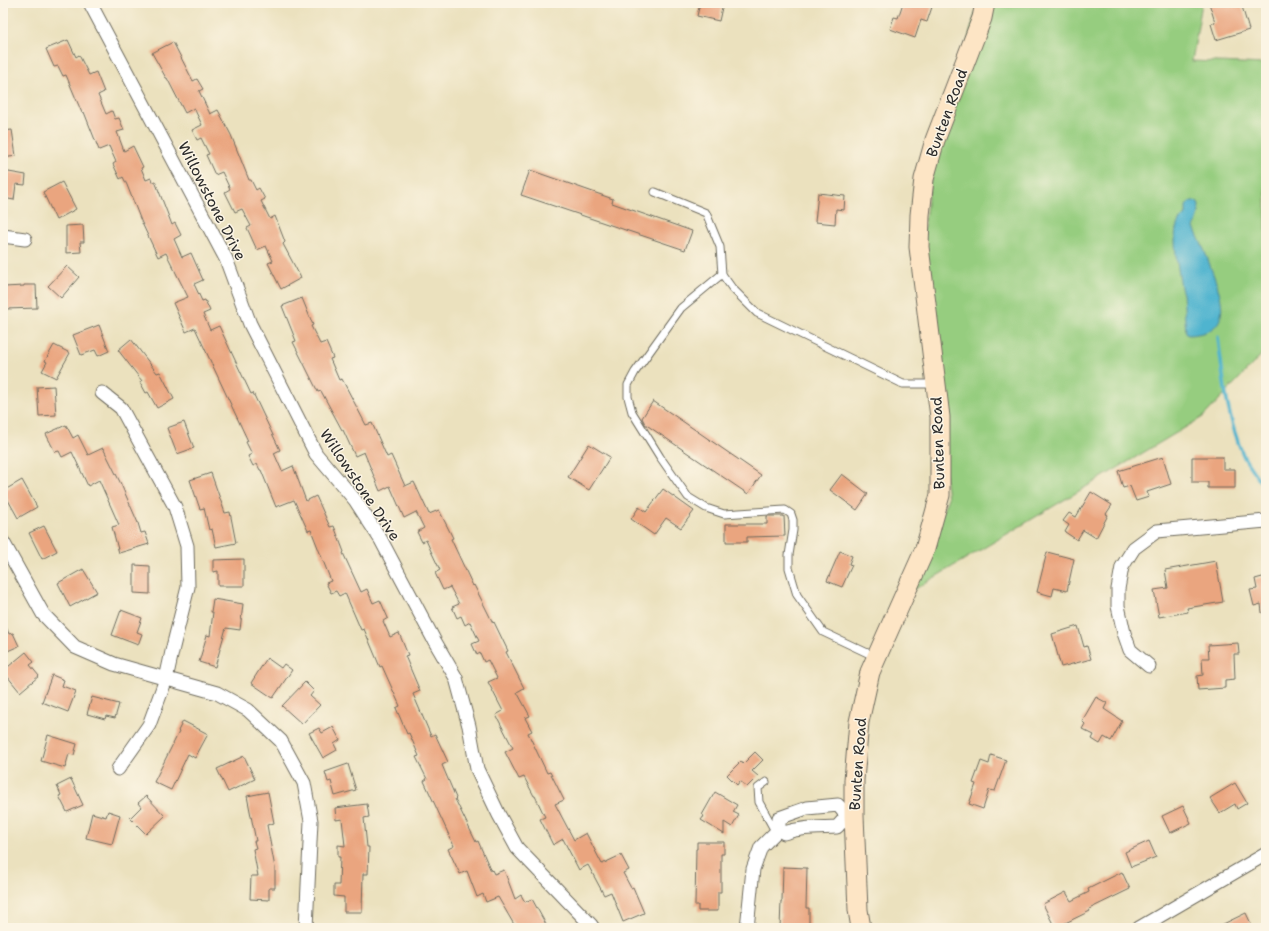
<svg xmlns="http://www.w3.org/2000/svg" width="1269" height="931" font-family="'Shantell Sans',sans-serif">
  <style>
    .green { fill: #96cd7f; stroke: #607c55 }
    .water { fill: #50b4cf; stroke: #3e707d }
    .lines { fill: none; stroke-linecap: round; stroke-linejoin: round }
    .stream { stroke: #50b4cf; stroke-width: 3.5 }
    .building { fill: #eaa57f }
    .lane-casing { stroke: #6e6b5e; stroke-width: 9 }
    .street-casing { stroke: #6e6b5e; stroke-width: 15 }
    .secondary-casing { stroke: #6e6b5e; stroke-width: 21 }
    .lane { stroke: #fff; stroke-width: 7 }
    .street { stroke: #fff; stroke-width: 13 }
    .secondary { stroke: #fde5c5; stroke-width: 19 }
    .labels { text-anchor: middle; stroke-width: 3; stroke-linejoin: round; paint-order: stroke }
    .street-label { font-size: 15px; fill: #2b2b2b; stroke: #fcf5e5 }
  </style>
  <rect width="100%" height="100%" fill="#fcf5e5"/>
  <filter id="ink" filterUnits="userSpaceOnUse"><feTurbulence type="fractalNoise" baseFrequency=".025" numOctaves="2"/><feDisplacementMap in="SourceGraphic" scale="8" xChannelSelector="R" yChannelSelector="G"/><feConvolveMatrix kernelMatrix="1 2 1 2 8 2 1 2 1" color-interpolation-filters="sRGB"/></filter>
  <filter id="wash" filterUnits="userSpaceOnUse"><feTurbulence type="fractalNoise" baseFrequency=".012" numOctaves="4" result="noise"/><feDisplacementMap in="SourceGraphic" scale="16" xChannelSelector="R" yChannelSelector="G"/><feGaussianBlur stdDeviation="0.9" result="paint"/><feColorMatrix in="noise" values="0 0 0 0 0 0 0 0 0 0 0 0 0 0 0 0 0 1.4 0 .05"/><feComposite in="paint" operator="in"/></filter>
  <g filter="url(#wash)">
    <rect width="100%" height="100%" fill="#ebe1be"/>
    <!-- green -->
    <polygon class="green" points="978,3 1202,3 1192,61 1266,64 1266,350 1203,417 910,592 948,498 918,271 932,169"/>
    <!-- water -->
    <path class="water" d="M 1193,201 L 1198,202 C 1201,211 1197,220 1194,228 C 1201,242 1207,256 1212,271 C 1223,300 1234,333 1188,335 L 1186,333 L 1183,294 L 1181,288 C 1179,270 1170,237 1179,221 C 1181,218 1183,217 1186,215 L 1186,206 L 1189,202 Z"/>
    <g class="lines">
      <!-- stream -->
      <path class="stream" d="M 1218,337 C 1223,378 1227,419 1244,457 C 1250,468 1259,479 1266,490"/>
    </g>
    <g id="blocks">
      <!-- building -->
      <g class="building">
        <polygon points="700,3 723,3 719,21 697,16"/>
        <polygon points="903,3 919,3 932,7 927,22 921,20 915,38 890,29 894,17 898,18"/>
        <polygon points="1209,3 1241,3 1249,30 1216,40 1211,24 1215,22"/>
        <polygon points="68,40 76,57 79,55 89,75 96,72 104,92 98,95 106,114 112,111 115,119 119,118 124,130 117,132 124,151 133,146 143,167 141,168 146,180 151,178 152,182 155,181 172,225 175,223 181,235 174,239 182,257 191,253 203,280 194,284 202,301 205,300 210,311 203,314 210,330 219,326 251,394 253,393 280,450 274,453 282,471 293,466 306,501 316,496 330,527 334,526 344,552 343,553 361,592 367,589 373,603 380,600 388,618 383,621 390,637 399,633 408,655 405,656 420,691 413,694 431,736 435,734 448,762 442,765 456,798 455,799 476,842 478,841 491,871 492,870 494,874 504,870 515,899 521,895 525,902 532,899 548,928 516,928 498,897 486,902 483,894 477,897 467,871 460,874 448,849 454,846 424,781 427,779 416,757 419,756 409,733 407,734 396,708 400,706 382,666 380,667 364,629 361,630 345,593 339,596 336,591 331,593 326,583 331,581 311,530 308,531 294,500 276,507 261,470 260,470 257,464 253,466 248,456 252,454 246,442 248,441 195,328 186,332 173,303 188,297 166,253 158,257 141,221 127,185 123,177 120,179 113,164 116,162 109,146 99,150 84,112 82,113 66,75 63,76 58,66 54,67 46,49"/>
        <polygon points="173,42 193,81 197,79 203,89 199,91 210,114 218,110 231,135 249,180 251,180 256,190 259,188 265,199 261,201 270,219 275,216 285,242 283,244 301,278 281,289 268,263 273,261 266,246 257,250 247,228 251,226 242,209 235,212 225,192 230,189 222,172 215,175 206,155 209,154 201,138 197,140 192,130 202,125 194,108 185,113 167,78 166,78 152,53"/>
        <polygon points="12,130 16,156 3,158 3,131"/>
        <polygon points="530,170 613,199 612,203 692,231 685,250 521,195"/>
        <polygon points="3,171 26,175 25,185 16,184 14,200 3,198"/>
        <polygon points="62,182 76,209 56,220 43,192"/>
        <polygon points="818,193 845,196 844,210 836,209 835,224 815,222"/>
        <polygon points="83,225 84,242 80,242 81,252 66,253 66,226"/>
        <polygon points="67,266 79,277 61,298 48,286"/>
        <polygon points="24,285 36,285 37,308 5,309 4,287 24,286"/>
        <polygon points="302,298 313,325 311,326 320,344 326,342 333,358 330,359 339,380 342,379 366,425 372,423 387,457 391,455 405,486 414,482 429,514 439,510 453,538 451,539 473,586 474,585 493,623 494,622 508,651 506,652 524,688 517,692 530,716 525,718 532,731 528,733 547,773 550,772 564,800 555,804 574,840 586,833 602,864 621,855 629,870 623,873 631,888 633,887 644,913 623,922 611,892 604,895 588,865 579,870 563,839 553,845 540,819 545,817 535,796 534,796 524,777 519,779 505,752 513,748 496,715 503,711 488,682 497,678 488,660 484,662 480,653 477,655 472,644 479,641 470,622 465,625 461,616 457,618 452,607 459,604 450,587 443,590 435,573 440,570 430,549 426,540 422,542 417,532 424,528 416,512 404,518 390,486 380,491 364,452 355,456 343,430 342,430 321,391 318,392 293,342 296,341 282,306"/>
        <polygon points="99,325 109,351 98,356 95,350 81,355 73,335"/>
        <polygon points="131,339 157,373 160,372 174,399 157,408 148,392 146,393 140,382 142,381 118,350"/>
        <polygon points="54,345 70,353 56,378 42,371 47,362 45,361"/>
        <polygon points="54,386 56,415 39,416 37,387"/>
        <polygon points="653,401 761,475 748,494 645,424 642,418"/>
        <polygon points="184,422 194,448 177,454 167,428"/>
        <polygon points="66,425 73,438 78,435 88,455 103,448 120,482 138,523 141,533 145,532 149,544 119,553 112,527 119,525 99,480 88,486 72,452 62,457 59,451 55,452 46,434"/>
        <polygon points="589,444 610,457 589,490 568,477"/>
        <polygon points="1163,457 1171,484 1147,492 1149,497 1136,501 1130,486 1123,488 1118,471"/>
        <polygon points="1192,457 1223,457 1223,469 1235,469 1235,488 1208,488 1208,482 1192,482"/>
        <polygon points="211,473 225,513 230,512 236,543 216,547 212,529 209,530 204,508 200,509 190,480"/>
        <polygon points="842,474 868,494 857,510 830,490"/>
        <polygon points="22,480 37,507 18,518 3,491"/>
        <polygon points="663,489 694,511 681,528 666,518 654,535 631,519 639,507 646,512"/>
        <polygon points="1091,492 1112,505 1106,514 1108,515 1096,538 1083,530 1077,540 1065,532 1069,525 1063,521 1069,513 1076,517"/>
        <polygon points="767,516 784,516 785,536 747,537 747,542 726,542 726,524 767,524"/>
        <polygon points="44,526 57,551 42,559 29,533"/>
        <polygon points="840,551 852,556 849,564 852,565 842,587 827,581"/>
        <polygon points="1047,552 1074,559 1067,591 1054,588 1052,596 1037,592"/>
        <polygon points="244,559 244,586 218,586 218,571 213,572 213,560"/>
        <polygon points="1216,561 1223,602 1187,608 1188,612 1159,617 1154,590 1168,588 1165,570"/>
        <polygon points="134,565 150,566 150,594 134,593"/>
        <polygon points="83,569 97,592 70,607 58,583"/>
        <polygon points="1266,576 1266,612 1262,613 1261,604 1254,606 1250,590 1257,589 1255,579"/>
        <polygon points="213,599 243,604 240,630 226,628 215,667 199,662 207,635 210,636 213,612 211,612"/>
        <polygon points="121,610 142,618 137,632 142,634 138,645 112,635"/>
        <polygon points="3,619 9,634 13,633 19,646 3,653"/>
        <polygon points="1078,626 1084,647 1087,646 1091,659 1061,667 1052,634"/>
        <polygon points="1238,643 1239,654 1234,654 1235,679 1225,680 1225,688 1198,690 1197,676 1203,675 1202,658 1209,658 1208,645"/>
        <polygon points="26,652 34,662 30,665 39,676 20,692 3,671"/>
        <polygon points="267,658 281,668 284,664 292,670 273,698 251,683"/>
        <polygon points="52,675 64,680 62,686 76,691 68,712 42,702"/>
        <polygon points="305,682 314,691 310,696 320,705 302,724 282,706"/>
        <polygon points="92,697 119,704 115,718 106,716 105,719 87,714"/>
        <polygon points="1096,697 1107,703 1104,709 1122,721 1111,741 1104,737 1100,744 1092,739 1094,735 1082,729 1085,724 1082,721"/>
        <polygon points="183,721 208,734 195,758 188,754 171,790 154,782 179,732 178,731"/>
        <polygon points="333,727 340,740 334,744 337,750 323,758 309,733 319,728 322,733"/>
        <polygon points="48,735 77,744 74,755 69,754 65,768 41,761"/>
        <polygon points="755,752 763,760 752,771 758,776 747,787 740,781 737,785 727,775 741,761 743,764"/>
        <polygon points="991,755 1006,760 995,791 989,790 983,809 969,804 976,784 973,783 981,761 989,764"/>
        <polygon points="244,756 255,779 228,792 217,769"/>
        <polygon points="348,764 356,790 335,796 331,781 328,782 325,772"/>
        <polygon points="71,779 83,805 67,812 59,796 61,795 57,786"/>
        <polygon points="1235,783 1247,803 1237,809 1235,804 1220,813 1210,798"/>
        <polygon points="268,792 274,823 267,825 275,868 275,888 269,888 269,900 250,899 251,876 258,876 253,849 256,848 254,841 256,841 247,796"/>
        <polygon points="715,792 737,805 733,812 739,815 732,827 724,822 724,834 701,820 704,816 702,815"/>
        <polygon points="146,796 165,816 146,834 130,818 141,807 138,803"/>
        <polygon points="367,804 369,817 364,818 367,847 369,847 368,874 363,874 362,912 344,912 344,897 334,896 334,885 339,885 340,857 338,857 338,845 345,846 342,819 336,820 335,808"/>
        <polygon points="1183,806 1191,823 1170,833 1162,816"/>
        <polygon points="108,811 120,815 112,844 86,838 92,813 106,817"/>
        <polygon points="1149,841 1156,857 1131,867 1125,852"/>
        <polygon points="697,842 724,842 724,854 721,854 721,892 718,892 718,911 698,911 698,905 695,905 696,849 697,849"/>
        <polygon points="783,867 807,868 806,908 809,908 809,928 780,928 781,901 782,901"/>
        <polygon points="1122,872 1130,889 1089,909 1090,911 1055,928 1043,904 1066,892 1071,901 1089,892 1088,889"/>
        <polygon points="1246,913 1253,928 1215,928"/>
      </g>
    </g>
  </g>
  <g filter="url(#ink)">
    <use href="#blocks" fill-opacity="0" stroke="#6e6b5e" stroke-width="1"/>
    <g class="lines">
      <!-- lane casing -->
      <g class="lane-casing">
        <g id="lane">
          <polyline points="655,192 706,213 720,247 722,274 732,288 757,313 903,384 935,384"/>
          <polyline points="722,274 681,308 635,372 628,385 628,397 632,412 660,457 688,497 706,508 724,514 785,510 791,514 793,520 793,530 789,555 789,568 797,595 823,632 876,657"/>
          <polyline points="766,782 758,788 759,802 775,831"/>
        </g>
      </g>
      <!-- street casing -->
      <g class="street-casing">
        <g id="street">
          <polyline points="90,3 226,259 250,324 316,454 355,500 381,540 434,640 456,678 469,726 477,769 499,815 517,848 591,925 593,928"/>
          <polyline points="3,236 25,239"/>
          <polyline points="102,393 121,408 175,507 187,546 188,587 173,647 166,679 149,725 118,769"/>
          <polyline points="3,542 43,614 75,647 114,664 217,693 248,710 281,741 304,783 311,821 306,928"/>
          <polyline points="1149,666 1130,650 1124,633 1118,606 1118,589 1122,567 1134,548 1157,531 1266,521"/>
          <path d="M 779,829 L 784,833 C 802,827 818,828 837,827 L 847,816"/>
          <polyline points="747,928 753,869 761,847 779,829 779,818 807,808 838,805 847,816 854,816"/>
          <polyline points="1139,928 1266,854"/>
        </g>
      </g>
      <!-- secondary casing -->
      <g class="secondary-casing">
        <polyline id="secondary" points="861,928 858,910 854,816 854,780 859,722 870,672 925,549 940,495 940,417 919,247 920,215 924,179 935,140 982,18 985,3"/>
      </g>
      <!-- lane -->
      <use href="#lane" class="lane"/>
      <!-- street -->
      <use href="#street" class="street"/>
      <!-- secondary -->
      <use href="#secondary" class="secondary"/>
    </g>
  </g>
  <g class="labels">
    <!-- street labels -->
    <g class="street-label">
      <text transform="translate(947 113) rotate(-70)" y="5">Bunten Road</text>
      <text transform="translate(212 201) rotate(63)" y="5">Willowstone Drive</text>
      <text transform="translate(938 443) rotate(-92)" y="5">Bunten Road</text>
      <text transform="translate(360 485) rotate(56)" y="5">Willowstone Drive</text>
      <text transform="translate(858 764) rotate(-86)" y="5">Bunten Road</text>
    </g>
  </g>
  <!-- margin -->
  <rect width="1269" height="931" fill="none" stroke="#fcf5e5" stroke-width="16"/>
</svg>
